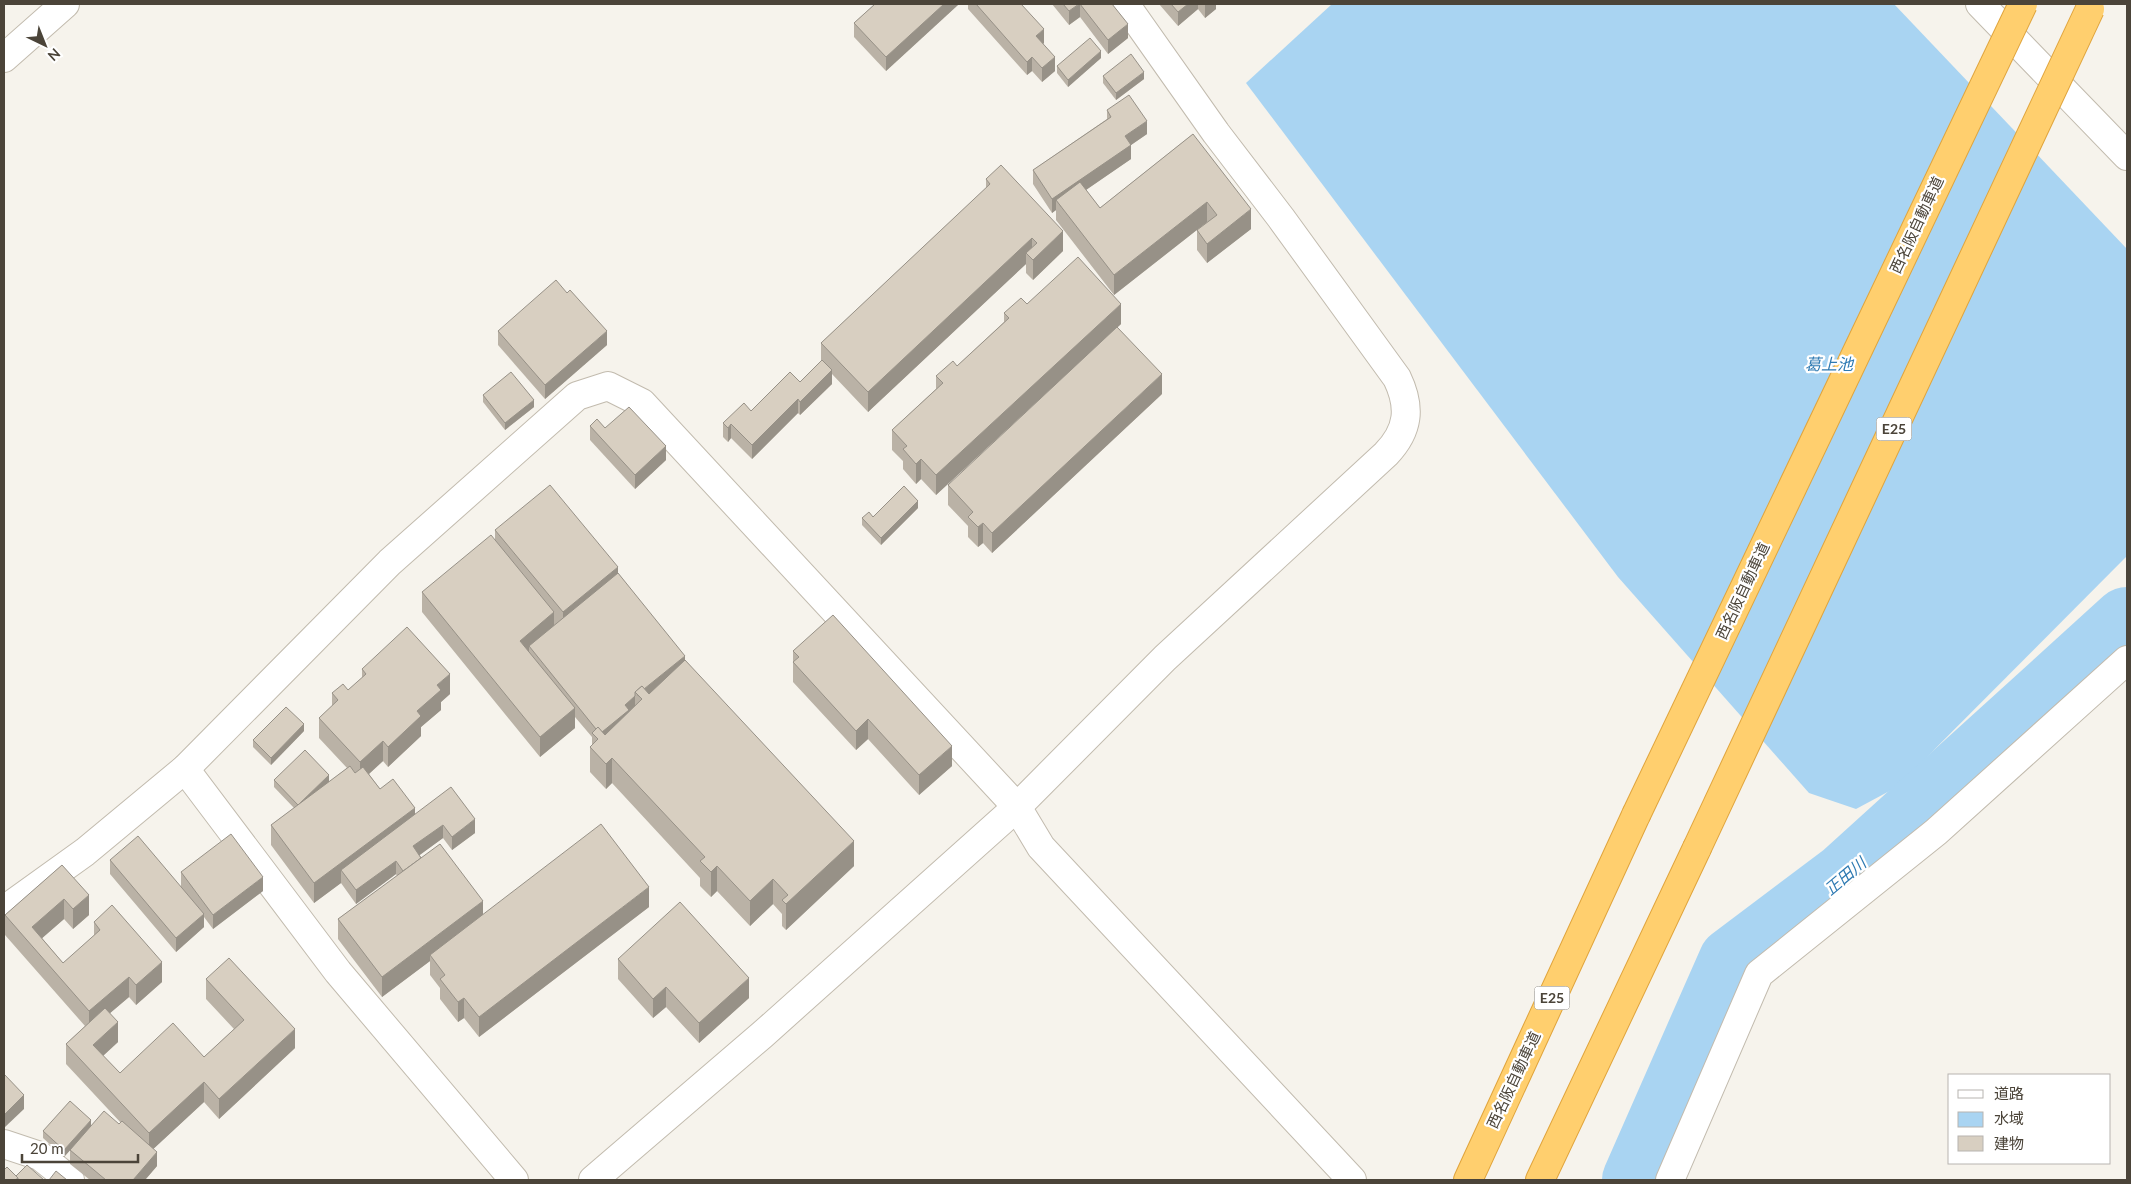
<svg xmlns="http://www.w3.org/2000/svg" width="2131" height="1184" font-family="Lato,'Noto Sans JP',sans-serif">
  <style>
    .water { fill: #a9d4f2 }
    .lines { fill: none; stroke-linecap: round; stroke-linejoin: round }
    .river { stroke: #a9d4f2; stroke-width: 70 }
    .street-casing { stroke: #c2bbae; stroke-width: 30 }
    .highway-casing { stroke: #e0a43c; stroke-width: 30 }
    .street { stroke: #fff; stroke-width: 28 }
    .highway { stroke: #ffcf6e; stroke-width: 28 }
    .highway-bridge-casing { stroke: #e0a43c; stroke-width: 30; stroke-linecap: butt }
    .highway-bridge { stroke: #ffcf6e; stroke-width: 28 }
    .wall { fill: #bab2a6 }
    .shaded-wall { fill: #979187 }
    .building { fill: #d8cfc1; stroke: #979187 }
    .labels { text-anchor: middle; stroke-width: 4.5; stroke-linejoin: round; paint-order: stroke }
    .shield { fill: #fff; stroke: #817c74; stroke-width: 1 }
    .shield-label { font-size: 14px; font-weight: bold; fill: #4b4439 }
    .street-label { font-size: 15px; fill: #4b4439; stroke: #fff }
    .water-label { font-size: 16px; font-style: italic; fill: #2e7ab2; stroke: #fff }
  </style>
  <rect width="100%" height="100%" fill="#f6f3ec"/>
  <!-- water -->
  <polygon class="water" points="1332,4 1894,4 2127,249 2127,556 1897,787 1856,809 1809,793 1618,577 1246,83"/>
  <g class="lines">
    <!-- river -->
    <polyline class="river" points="1637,1180 1733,962 1846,877 2127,622"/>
    <!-- street casing -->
    <g class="street-casing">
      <g id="street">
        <polyline points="1980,4 2127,156"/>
        <polyline points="4,58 65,4"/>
        <polyline points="185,769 338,972 514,1180"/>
        <polyline points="4,910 85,852 185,769 390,562 577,396 608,386 642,403 1017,807 1041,847 1352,1180"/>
        <polyline points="4,1144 40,1156 70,1180"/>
        <path d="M 593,1180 L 762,1035 L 1017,807 L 1165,658 L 1386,454 C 1409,430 1411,407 1397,378 L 1281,218 L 1216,133 L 1125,4"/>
        <polyline points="1670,1180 1759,974 1936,832 2127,660"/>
      </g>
    </g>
    <!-- highway casing -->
    <g class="highway-casing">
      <g id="highway">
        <polyline points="1468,1180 1636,815"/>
        <polyline points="1540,1180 1697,848"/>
      </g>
    </g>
    <!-- street -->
    <use href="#street" class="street"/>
    <!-- highway -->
    <use href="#highway" class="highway"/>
    <!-- highway-bridge casing -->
    <g class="highway-bridge-casing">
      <g id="highway-bridge">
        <polyline points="1636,815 2023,4"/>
        <polyline points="1697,848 2090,9"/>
      </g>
    </g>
    <!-- highway-bridge -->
    <use href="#highway-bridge" class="highway-bridge"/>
  </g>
  <!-- wall -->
  <g class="wall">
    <polygon points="875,4 959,4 886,71 854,37 854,23"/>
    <polygon points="968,4 1021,4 1044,43 1043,44 1055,71 1042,82 1032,71 1027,75 968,9"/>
    <polygon points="1052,4 1112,4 1128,38 1108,54 1080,17 1069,25"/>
    <polygon points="1159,4 1216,4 1216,9 1205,18 1198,9 1178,26"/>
    <polygon points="1101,58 1068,87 1057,73 1057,66"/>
    <polygon points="1103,76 1144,79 1116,100 1103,83"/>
    <polygon points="1107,110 1147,134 1131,145 1131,159 1086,190 1100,208 1193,134 1251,229 1207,263 1197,250 1197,230 1207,222 1114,295 1056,220 1056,210 1052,213 1033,184 1033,170 1107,119"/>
    <polygon points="986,179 1063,251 1033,280 1026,273 1026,264 868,412 832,374 832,384 800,415 798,413 752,459 731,438 728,442 723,437 723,423 751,411 800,382 821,361 821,343 986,188"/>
    <polygon points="1027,304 1121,324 936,495 921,479 916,484 903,469 903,461 892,450 892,430 936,389 936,376 957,366 1004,322 1004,313"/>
    <polygon points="498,331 607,345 545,399 498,345"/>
    <polygon points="1162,394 992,553 983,543 978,547 968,537 968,526 948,505 948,485"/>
    <polygon points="483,395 534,407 505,430 483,402"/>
    <polygon points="590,426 605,428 666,460 635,489 590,440"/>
    <polygon points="918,508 881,545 862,525 862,518"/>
    <polygon points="495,530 618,573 685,660 854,866 786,930 782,926 782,914 773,904 750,926 717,891 711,897 700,886 700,878 612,783 606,789 590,772 590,747 592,745 592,737 575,717 575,728 540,757 422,612 422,592 495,541"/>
    <polygon points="793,651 952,766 919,795 868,739 856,750 793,682"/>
    <polygon points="362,669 450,694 441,702 441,710 421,727 421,736 388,767 383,761 369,774 380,789 415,814 475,833 452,850 443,838 419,855 483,914 649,907 479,1037 464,1018 458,1022 440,999 440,988 430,975 430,961 382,997 338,939 338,919 397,876 396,874 356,904 341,883 314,903 271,845 271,825 294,808 274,787 274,780 329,782 347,768 319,738 319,718 332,706 332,693 348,690 362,678"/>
    <polygon points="304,731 271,765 253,747 253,740"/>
    <polygon points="110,860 181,886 181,872 263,891 213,929 204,917 204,927 176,952 110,874"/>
    <polygon points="62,865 89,915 73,929 64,919 42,938 63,963 94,936 94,922 162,982 136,1005 129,997 110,1013 118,1042 103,1056 120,1073 204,1057 234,1029 206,999 206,979 295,1048 219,1119 204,1102 153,1149 157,1166 145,1180 90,1180 70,1164 70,1150 64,1157 43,1138 43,1131 119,1124 121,1123 66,1064 66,1044 85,1026 5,935 5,915"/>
    <polygon points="618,959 749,998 699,1043 666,1007 653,1018 618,979"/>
  </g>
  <!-- shaded-wall -->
  <g class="shaded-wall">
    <polygon points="944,4 959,4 886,71 886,57"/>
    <polygon points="1080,4 1080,17 1069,25 1069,11"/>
    <polygon points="1188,4 1198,4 1198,9 1178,26 1178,12"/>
    <polygon points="1206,4 1216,4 1216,9 1205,18 1205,5"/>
    <polygon points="1128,24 1128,38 1108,54 1108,40"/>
    <polygon points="1044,29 1044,43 1036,50 1036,36"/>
    <polygon points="1101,51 1101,58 1068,87 1068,80"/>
    <polygon points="1032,57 1032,71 1027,75 1027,62"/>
    <polygon points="1055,57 1055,71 1042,82 1042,68"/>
    <polygon points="1144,72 1144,79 1116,100 1116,93"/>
    <polygon points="1147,121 1147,134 1131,145 1131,159 1061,207 1056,200 1056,210 1052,213 1052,199 1125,136"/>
    <polygon points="1207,202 1207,222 1114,295 1114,275"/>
    <polygon points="1251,209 1251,229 1207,263 1207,244"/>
    <polygon points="1063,231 1063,251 1033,280 1033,260"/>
    <polygon points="1032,238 1032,258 1026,253 1026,264 868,412 868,392"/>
    <polygon points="1121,304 1121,324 936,495 936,475"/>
    <polygon points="607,331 607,345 545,399 545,385"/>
    <polygon points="832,370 832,384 800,415 800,402"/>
    <polygon points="1162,374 1162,394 992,553 992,533"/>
    <polygon points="798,399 798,413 752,459 752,445"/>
    <polygon points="534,400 534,407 505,430 505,423"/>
    <polygon points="731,424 731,438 728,442 728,428"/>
    <polygon points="666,446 666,460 635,489 635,475"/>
    <polygon points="921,459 921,479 916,484 916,464"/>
    <polygon points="918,501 918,508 881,545 881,538"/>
    <polygon points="983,523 983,543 978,547 978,527"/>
    <polygon points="618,567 618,587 563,632 563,612"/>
    <polygon points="554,612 554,632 529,646 529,653 520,641"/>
    <polygon points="685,656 685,670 642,699 637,695"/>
    <polygon points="450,674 450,694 441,702 441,710 421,727 421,736 388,767 388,747 437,685"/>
    <polygon points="635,696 635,710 600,748 600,734 625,705"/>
    <polygon points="575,708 575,728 540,757 540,737"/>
    <polygon points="868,719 868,739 856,750 856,731"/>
    <polygon points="304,724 304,731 271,765 271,758"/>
    <polygon points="383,741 383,761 360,782 360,762"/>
    <polygon points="952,746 952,766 919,795 919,775"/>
    <polygon points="612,758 612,783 606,789 606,764"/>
    <polygon points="329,775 329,782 298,805"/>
    <polygon points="415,808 415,827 341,870 341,883 314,903 314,883"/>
    <polygon points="475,819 475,833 452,850 452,837"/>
    <polygon points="443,825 443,838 413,860 413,846"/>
    <polygon points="854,841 854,866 786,930 786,904"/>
    <polygon points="396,861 396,874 356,904 356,890"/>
    <polygon points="717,866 717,891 711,897 711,872"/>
    <polygon points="263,877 263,891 213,929 213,915"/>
    <polygon points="773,879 773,904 750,926 750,901"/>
    <polygon points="649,887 649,907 479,1037 479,1017"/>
    <polygon points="89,895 89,915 73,929 73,909"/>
    <polygon points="64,899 64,919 32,947 32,927"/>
    <polygon points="483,901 483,921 430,955 430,961 382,997 382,977"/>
    <polygon points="204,914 204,927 176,952 176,938"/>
    <polygon points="162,962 162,982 136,1005 136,985"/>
    <polygon points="129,977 129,997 89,1031 89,1011"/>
    <polygon points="749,978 749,998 699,1043 699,1023"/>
    <polygon points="666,987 666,1007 653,1018 653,999"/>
    <polygon points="464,998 464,1018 458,1022 458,1002"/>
    <polygon points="118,1022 118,1042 93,1065 93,1045"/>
    <polygon points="295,1029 295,1048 219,1119 219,1099"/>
    <polygon points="204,1082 204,1102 149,1153 149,1133"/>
    <polygon points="24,1095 24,1109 4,1128 4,1115"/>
    <polygon points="91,1120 91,1127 64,1157 64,1150"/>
    <polygon points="157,1152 157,1166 145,1180 133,1180"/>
  </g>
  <!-- building -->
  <g class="building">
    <polygon points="875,4 944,4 886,57 854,23"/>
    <polygon points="976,4 1021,4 1044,29 1036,36 1055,57 1042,68 1032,57 1027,62"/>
    <polygon points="1063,4 1079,4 1069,11"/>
    <polygon points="1080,4 1112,4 1128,24 1108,40"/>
    <polygon points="1171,4 1188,4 1178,12"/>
    <polygon points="1090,38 1101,51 1068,80 1057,66"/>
    <polygon points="1131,54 1144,72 1116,93 1103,76"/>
    <polygon points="1129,95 1147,121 1125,136 1131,145 1052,199 1033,170 1111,117 1107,110"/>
    <polygon points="1193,134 1251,209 1207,244 1197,230 1217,215 1207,202 1114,275 1056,200 1080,182 1100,208"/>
    <polygon points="1001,165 1063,231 1033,260 1026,253 1037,243 1032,238 868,392 821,343 990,184 986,179"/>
    <polygon points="1078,257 1121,304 936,475 921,459 916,464 903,449 907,446 892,430 943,383 936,376 953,361 957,366 1009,318 1004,313 1021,298 1027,304"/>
    <polygon points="556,280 567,293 570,290 607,331 545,385 498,331"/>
    <polygon points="1117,327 1162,374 992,533 983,523 978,527 968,517 973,512 948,485"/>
    <polygon points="822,360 832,370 800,402 798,399 752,445 731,424 728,428 723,423 744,403 751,411 790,372 800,382"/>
    <polygon points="511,372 534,400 505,423 483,395"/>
    <polygon points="629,407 666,446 635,475 590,426 597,419 605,428"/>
    <polygon points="550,485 618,567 563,612 495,530"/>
    <polygon points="904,486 918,501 881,538 862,518 869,512 873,517"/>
    <polygon points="491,535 554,612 520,641 575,708 540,737 422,592"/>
    <polygon points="618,573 685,656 644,689 642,686 635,692 635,696 625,705 629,710 602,732 598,727 596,729 529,646"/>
    <polygon points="833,615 952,746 919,775 868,719 856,731 793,662 799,657 793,651"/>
    <polygon points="407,627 450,674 437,685 441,690 417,711 421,716 388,747 383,741 360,762 319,718 338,700 332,693 343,684 348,690 366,674 362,669"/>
    <polygon points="685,660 854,841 786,904 782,900 788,895 773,879 750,901 717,866 711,872 700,861 705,857 612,758 606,764 590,747 598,739 592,733 598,727 605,735 642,699 635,692 642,686 649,694"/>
    <polygon points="286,707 304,724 271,758 253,740"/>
    <polygon points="305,750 329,775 298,805 274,780"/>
    <polygon points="350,766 355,773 363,767 380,789 393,779 415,808 314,883 271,825"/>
    <polygon points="451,787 475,819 452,837 443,825 413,846 421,858 403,871 396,861 356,890 341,870"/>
    <polygon points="601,824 649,887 479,1017 464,998 458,1002 440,979 445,975 430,955"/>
    <polygon points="231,834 263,877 213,915 181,872"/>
    <polygon points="138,836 204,914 176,938 110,860"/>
    <polygon points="440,844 483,901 382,977 338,919"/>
    <polygon points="62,865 89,895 73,909 64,899 32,927 63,963 100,930 94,922 112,905 162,962 136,985 129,977 89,1011 5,915"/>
    <polygon points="680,902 749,978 699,1023 666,987 653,999 618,959"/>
    <polygon points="229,958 295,1029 219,1099 204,1082 149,1133 66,1044 105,1008 118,1022 93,1045 120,1073 173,1023 204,1057 244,1020 206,979"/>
    <polygon points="4,1074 24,1095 4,1115"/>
    <polygon points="70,1101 91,1120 64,1150 43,1131"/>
    <polygon points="104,1111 119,1124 122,1121 157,1152 133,1180 106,1180 70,1150"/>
    <polygon points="27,1165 44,1180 18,1180 18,1178 16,1176"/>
    <polygon points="7,1167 18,1178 15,1180 4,1180 4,1170"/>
    <polygon points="56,1171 67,1180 49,1180"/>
  </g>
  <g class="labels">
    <!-- shield labels -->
    <g class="shield">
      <rect x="1876.5" y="417.5" width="35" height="23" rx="4"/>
      <rect x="1534.5" y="986.5" width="35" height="23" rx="4"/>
    </g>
    <g class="shield-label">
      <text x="1894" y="434">E25</text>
      <text x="1552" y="1003">E25</text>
    </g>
    <!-- street labels -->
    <g class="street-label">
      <text transform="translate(1917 225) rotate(-65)" y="5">西名阪自動車道</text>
      <text transform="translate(1743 591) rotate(-65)" y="5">西名阪自動車道</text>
      <text transform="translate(1514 1080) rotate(-65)" y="5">西名阪自動車道</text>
    </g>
    <!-- water labels -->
    <g class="water-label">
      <text x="1829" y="370">葛上池</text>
      <text transform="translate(1845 876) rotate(-40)" y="6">正田川</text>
    </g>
  </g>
  <!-- border -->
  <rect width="2131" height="1184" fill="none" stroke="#4b4439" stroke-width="10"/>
  <!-- legend -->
  <rect x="1948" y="1074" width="162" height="90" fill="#ffffff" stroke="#b7b4b0"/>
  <rect x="1958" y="1090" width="25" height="8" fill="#ffffff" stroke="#b7b4b0"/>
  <text x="1994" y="1099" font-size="15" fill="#4b4439">道路</text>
  <rect x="1958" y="1112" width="25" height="15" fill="#a9d4f2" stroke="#b7b4b0"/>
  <text x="1994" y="1124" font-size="15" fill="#4b4439">水域</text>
  <rect x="1958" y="1136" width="25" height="15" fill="#d8cfc1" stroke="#b7b4b0"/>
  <text x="1994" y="1149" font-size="15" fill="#4b4439">建物</text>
  <!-- north arrow -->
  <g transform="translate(45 45) rotate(137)" stroke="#ffffff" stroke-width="4" paint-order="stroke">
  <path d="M0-4L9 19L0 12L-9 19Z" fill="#4b4439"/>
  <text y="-8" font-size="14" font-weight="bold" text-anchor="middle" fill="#4b4439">N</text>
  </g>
  <!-- scale -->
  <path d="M22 1154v8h116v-8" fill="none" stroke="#4b4439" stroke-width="2.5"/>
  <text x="30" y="1154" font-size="15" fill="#4b4439" stroke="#ffffff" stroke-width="4" paint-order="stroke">20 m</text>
</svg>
